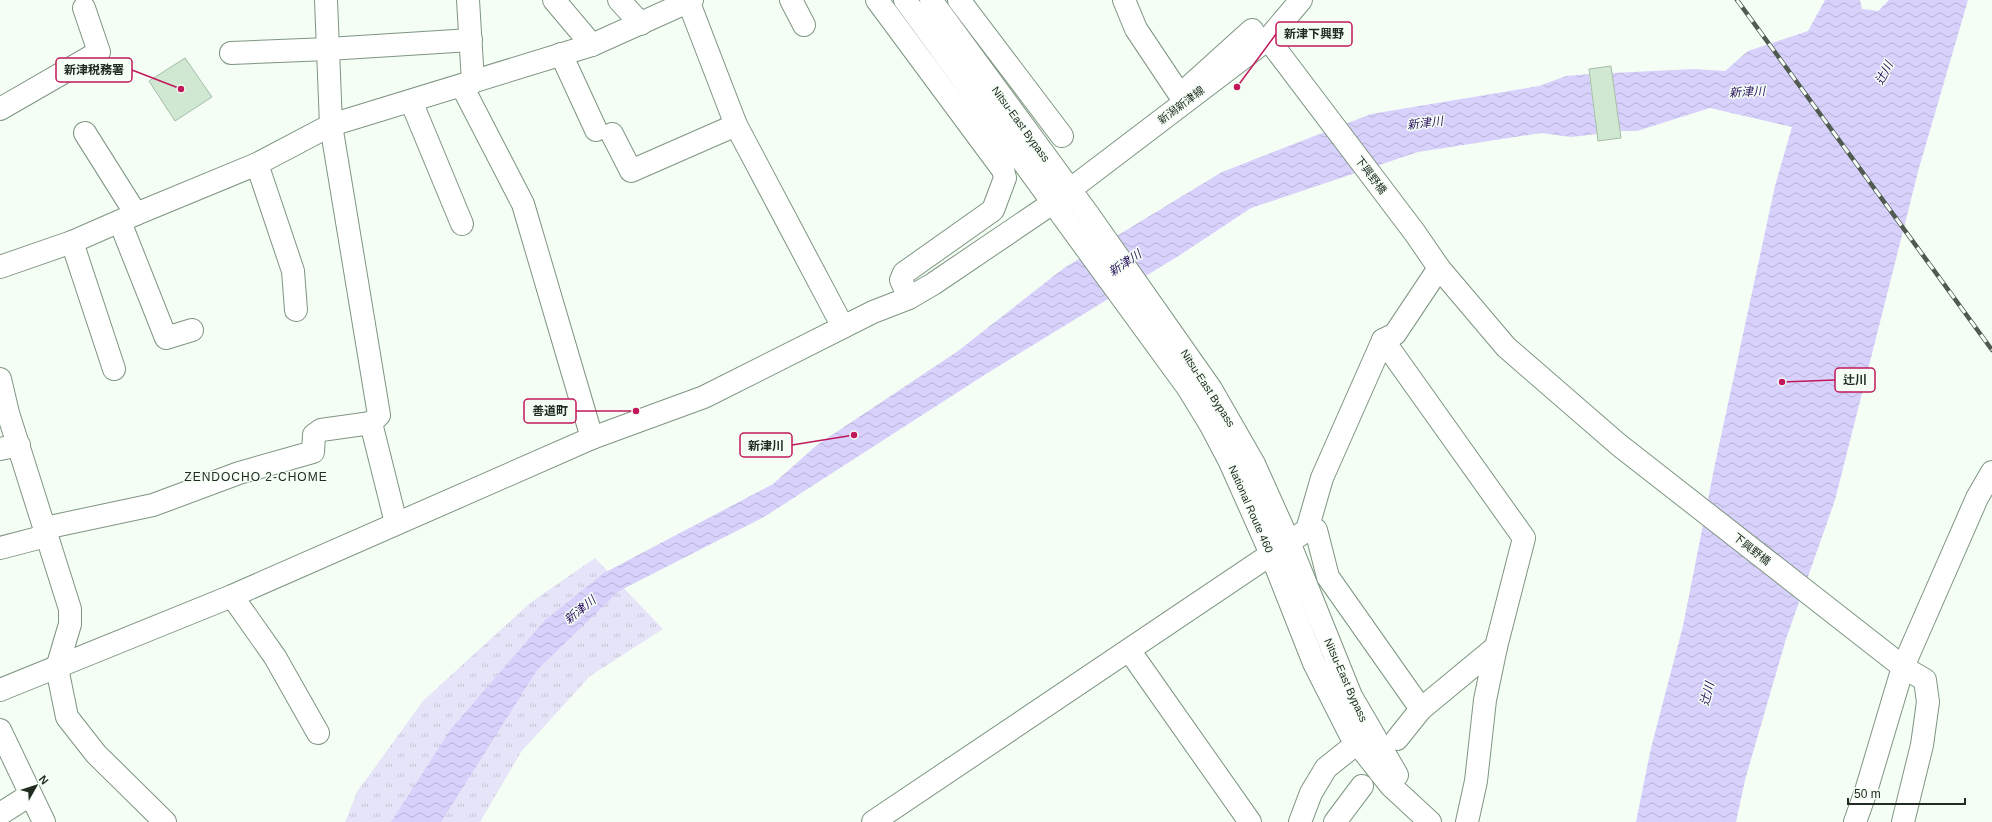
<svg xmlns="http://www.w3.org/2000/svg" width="1992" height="822" font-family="Arial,'Noto Sans JP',sans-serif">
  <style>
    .grass { fill: url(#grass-tufts) }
    .water { fill: url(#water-waves) }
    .building { fill: #d0e8d2; stroke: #a6bda8 }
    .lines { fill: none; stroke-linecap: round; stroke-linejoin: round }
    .minor-casing { stroke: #7e9581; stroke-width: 24 }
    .major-casing { stroke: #7e9581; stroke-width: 24 }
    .highway-casing { stroke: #7e9581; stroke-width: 24 }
    .minor { stroke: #fff; stroke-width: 22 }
    .major { stroke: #fff; stroke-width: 22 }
    .highway { stroke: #fff; stroke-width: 22 }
    .rail-casing { stroke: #505a51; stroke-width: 4.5 }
    .rail { stroke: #f4fef5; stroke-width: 3; stroke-dasharray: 9; stroke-linecap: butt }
    .labels { text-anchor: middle; stroke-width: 3; stroke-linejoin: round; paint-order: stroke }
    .street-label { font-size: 11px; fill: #212b22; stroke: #f4fef5 }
    .water-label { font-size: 12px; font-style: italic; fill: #2e1361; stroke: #f4fef5 }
    .neighbourhood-label { font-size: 12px; letter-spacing: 1px; fill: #212b22; stroke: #f4fef5 }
    .leader { fill: none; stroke: #c2185b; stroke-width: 1.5 }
    .callout-dot { fill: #c2185b; stroke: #f4fef5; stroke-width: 1.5 }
    .callout { fill: #f4fef5; stroke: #c2185b; stroke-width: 1.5 }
    .callout-label { font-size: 12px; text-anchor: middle; font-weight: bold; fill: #212b22 }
  </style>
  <defs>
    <pattern id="grass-tufts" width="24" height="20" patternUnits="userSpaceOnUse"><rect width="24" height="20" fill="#e6e4f8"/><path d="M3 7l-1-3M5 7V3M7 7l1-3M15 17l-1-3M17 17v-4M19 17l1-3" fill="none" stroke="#c5c4d4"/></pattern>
    <pattern id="water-waves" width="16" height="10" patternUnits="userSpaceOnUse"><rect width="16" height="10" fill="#d7d1fb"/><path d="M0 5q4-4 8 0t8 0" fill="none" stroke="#b8b4d7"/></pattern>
  </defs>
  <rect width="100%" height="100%" fill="#f4fef5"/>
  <!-- grass -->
  <polygon class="grass" points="595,558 663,629 590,676 521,752 480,822 345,822 357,792 423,701 530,603"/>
  <!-- water -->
  <g class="water">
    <polygon points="1825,0 1860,0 1862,9 1878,11 1889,0 1968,0 1919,168 1835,500 1786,639 1745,780 1736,822 1636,822 1651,748 1683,626 1715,464 1775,186 1792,127 1710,108 1637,131 1620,131 1612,73 1694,69 1725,71 1748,51 1808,31"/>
    <polygon points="1589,74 1597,134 1571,137 1541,133 1418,152 1251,208 1180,255 986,374 764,517 619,591 537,670 441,822 391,822 451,729 545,620 604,573 773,484 817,445 958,351 1064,268 1222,172 1371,114 1539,86 1566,76"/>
  </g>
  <!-- building -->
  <g class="building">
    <polygon points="185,58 212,97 175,121 149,81"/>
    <polygon points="1611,66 1621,138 1598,141 1589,69"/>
  </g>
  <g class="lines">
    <!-- minor casing -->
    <g class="minor-casing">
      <g id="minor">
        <polyline points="326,0 331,125 379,415 371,423 396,523"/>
        <polyline points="468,0 473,82"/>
        <polyline points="554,0 592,45"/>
        <polyline points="619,0 641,24"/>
        <polyline points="791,0 804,25"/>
        <polyline points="877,0 1003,170 1005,178 993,210 904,273 901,280 909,298"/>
        <polyline points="959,0 1062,136"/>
        <polyline points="1124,0 1136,29 1180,95 1252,30 1261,44"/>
        <polyline points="689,3 736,125 843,327"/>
        <polyline points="1268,39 1415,233 1439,268 1506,347 1619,445 1903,667 1925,680 1928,702 1922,745 1903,822"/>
        <polyline points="231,53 328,49 471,40"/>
        <polyline points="561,54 596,130"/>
        <polyline points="462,86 523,204 592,438"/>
        <polyline points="411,101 462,224"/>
        <polyline points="0,109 99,52 84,8"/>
        <polyline points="85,133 136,214"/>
        <polyline points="612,134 631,171 736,125"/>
        <polyline points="257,164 293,271 296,310"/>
        <polyline points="120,222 166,338 192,330"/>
        <polyline points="72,242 114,369"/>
        <polyline points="0,267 72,242 136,214 257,164 331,125 592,45 692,0"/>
        <polyline points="1383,340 1524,538 1496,647 1485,700 1476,781 1467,822"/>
        <polyline points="0,379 8,413 70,609 70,624 57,668 67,717 96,754 165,822"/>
        <polyline points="0,449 19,445"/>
        <polyline points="45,528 153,505 239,473 313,452 314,435 321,430 371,423"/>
        <polyline points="1307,530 1322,478 1383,340 1395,334 1439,268"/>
        <polyline points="0,548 46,536"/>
        <polyline points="232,596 275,657 318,733"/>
        <polyline points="1129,650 1250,822"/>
        <polyline points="0,690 232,596 592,438 704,397 873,312 909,298 933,284 1054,202"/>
        <polyline points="0,730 44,822"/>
        <polyline points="1397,739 1421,709 1496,647"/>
        <polyline points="0,814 30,795"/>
        <polyline points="873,822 1307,530 1316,530 1328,577 1421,709"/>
        <polyline points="1300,822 1311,793 1326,768 1356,744"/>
        <polyline points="1335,822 1362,786"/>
        <polyline points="1855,822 1866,791 1903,667 1977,498 1992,472"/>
      </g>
    </g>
    <!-- major casing -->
    <g class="major-casing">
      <polyline id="major" points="1055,201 1268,39 1301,0"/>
    </g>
    <!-- highway casing -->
    <g class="highway-casing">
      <g id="highway">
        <polyline points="905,0 1188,388 1210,424 1230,462 1271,554 1314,663 1350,734 1391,786 1430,822"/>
        <polyline points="931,0 1088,214 1211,389 1254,464 1289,542 1351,696 1397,775"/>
      </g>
    </g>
    <!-- minor -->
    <use href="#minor" class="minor"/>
    <!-- major -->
    <use href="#major" class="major"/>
    <!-- highway -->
    <use href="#highway" class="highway"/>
    <!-- rail casing -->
    <g class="rail-casing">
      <polyline id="rail" points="1737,0 1992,350"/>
    </g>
    <!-- rail -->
    <use href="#rail" class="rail"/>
  </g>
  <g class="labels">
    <!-- street labels -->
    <g class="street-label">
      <text transform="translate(1181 105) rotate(-37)" y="4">新潟新津線</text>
      <text transform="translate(1021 124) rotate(54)" y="4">Nitsu-East Bypass</text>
      <text transform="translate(1371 175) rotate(53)" y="4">下興野橋</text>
      <text transform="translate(1208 388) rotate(57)" y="4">Nitsu-East Bypass</text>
      <text transform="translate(1251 509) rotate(66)" y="4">National Route 460</text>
      <text transform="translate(1752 549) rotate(38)" y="4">下興野橋</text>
      <text transform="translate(1346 680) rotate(66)" y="4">Nitsu-East Bypass</text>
    </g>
    <!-- water labels -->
    <g class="water-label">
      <text transform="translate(1884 73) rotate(-62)" y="4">辻川</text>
      <text transform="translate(1747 92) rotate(-3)" y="4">新津川</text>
      <text transform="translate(1425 123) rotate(-7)" y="4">新津川</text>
      <text transform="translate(1125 263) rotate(-34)" y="4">新津川</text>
      <text transform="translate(580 610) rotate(-39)" y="4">新津川</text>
      <text transform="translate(1707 694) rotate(-76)" y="4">辻川</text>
    </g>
    <!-- neighbourhood labels -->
    <g class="neighbourhood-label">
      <text x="256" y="481">ZENDOCHO 2-CHOME</text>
    </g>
  </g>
  <!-- callouts -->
  <path class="leader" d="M1237 87L1276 34M181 89L132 70M1782 382L1835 380M636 411L576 411M854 435L792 445"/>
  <g class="callout-dot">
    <circle cx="1237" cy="87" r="4"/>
    <circle cx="181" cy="89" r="4"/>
    <circle cx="1782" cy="382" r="4"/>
    <circle cx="636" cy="411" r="4"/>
    <circle cx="854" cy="435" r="4"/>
  </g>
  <g class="callout">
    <rect x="1276" y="22" width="76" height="24" rx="4"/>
    <rect x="56" y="58" width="76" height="24" rx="4"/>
    <rect x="1835" y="368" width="40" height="24" rx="4"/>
    <rect x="524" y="399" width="52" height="24" rx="4"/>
    <rect x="740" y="433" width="52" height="24" rx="4"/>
  </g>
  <g class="callout-label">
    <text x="1314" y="38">新津下興野</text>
    <text x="94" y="74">新津税務署</text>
    <text x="1855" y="384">辻川</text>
    <text x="550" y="415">善道町</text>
    <text x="766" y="450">新津川</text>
  </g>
  <!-- north arrow -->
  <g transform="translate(36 786) rotate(51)" stroke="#f4fef5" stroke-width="3" paint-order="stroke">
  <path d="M0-3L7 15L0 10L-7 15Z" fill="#212b22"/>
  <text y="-6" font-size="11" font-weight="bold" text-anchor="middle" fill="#212b22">N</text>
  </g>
  <!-- scale -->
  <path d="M1848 798v6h117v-6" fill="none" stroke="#212b22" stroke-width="2"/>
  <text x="1854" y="798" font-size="12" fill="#212b22" stroke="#f4fef5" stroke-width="3" paint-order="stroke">50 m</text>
</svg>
